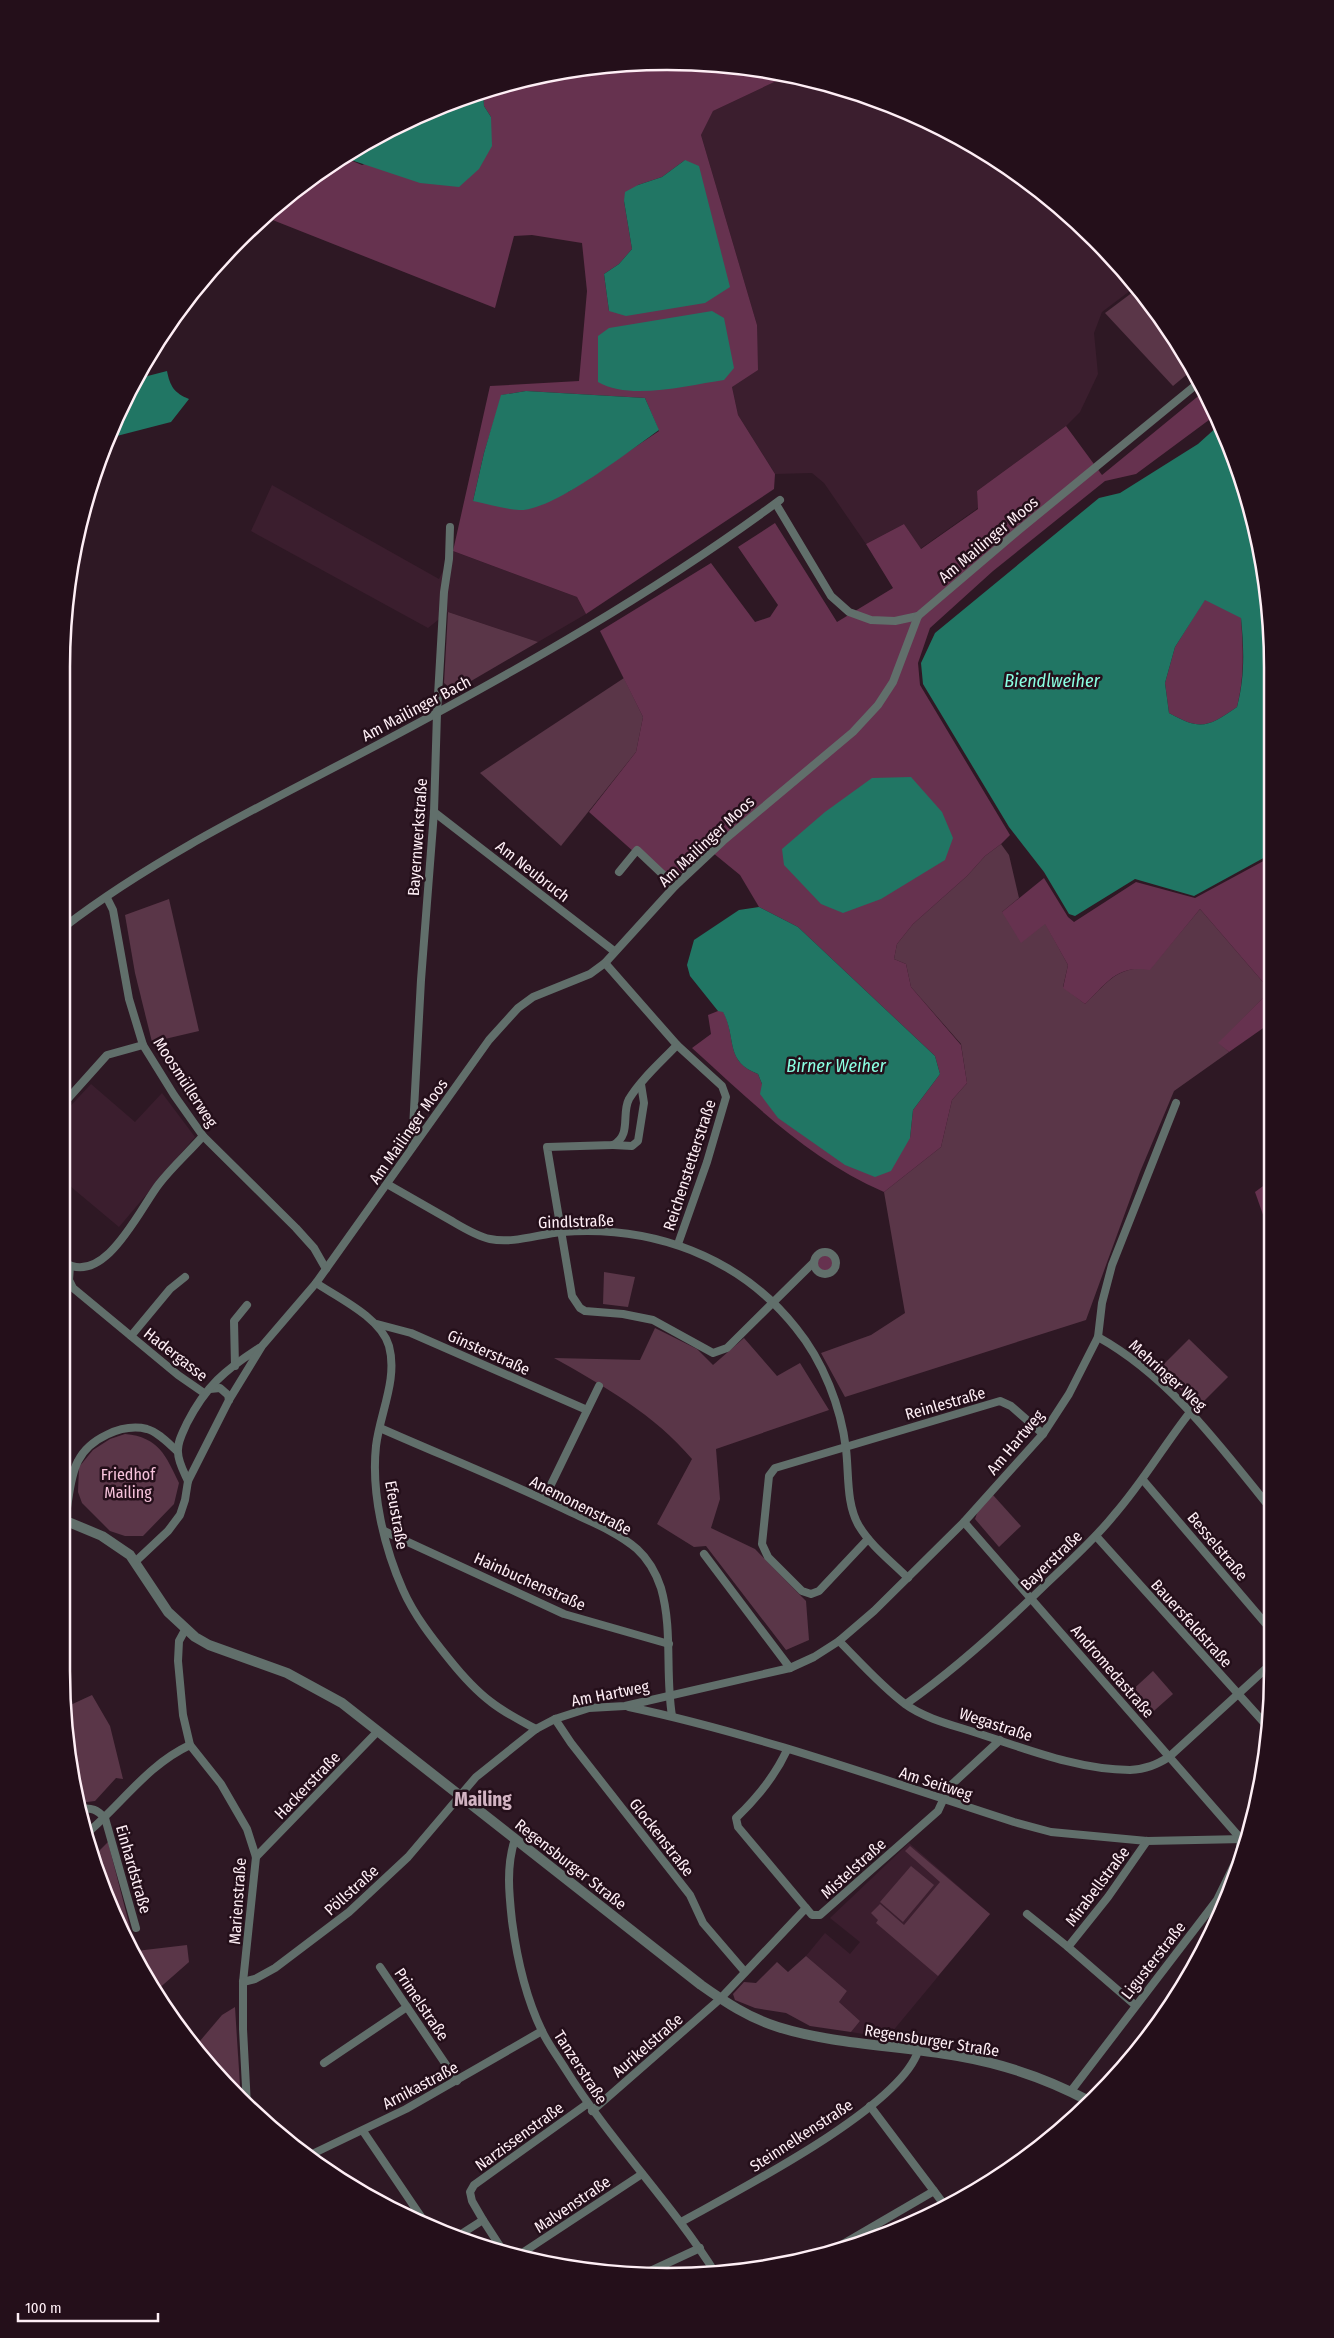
<svg xmlns="http://www.w3.org/2000/svg" width="1334" height="2338" font-family="'Fira Sans Condensed',sans-serif">
  <style>
    .built { fill: #3b1e2e }
    .green { fill: #5a3648 }
    .forest { fill: #66324f; fill-rule: evenodd }
    .water { fill: #217664; fill-rule: evenodd }
    .lines { fill: none; stroke-linecap: round; stroke-linejoin: round }
    .minor { stroke: #616f6b; stroke-width: 8 }
    .tertiary { stroke: #616f6b; stroke-width: 10 }
    .labels { text-anchor: middle; stroke-width: 5; stroke-linejoin: round; paint-order: stroke }
    .street-label { font-size: 16px; fill: #feeef5; stroke: #240f1a }
    .park-label { font-size: 16px; fill: #f7c3dc; stroke: #240f1a }
    .water-label { font-size: 18px; font-style: italic; fill: #8afee1; stroke: #240f1a }
    .quarter-label { font-size: 19px; font-weight: bold; fill: #d3b4c3; stroke: #240f1a }
    .rim { fill: none; stroke: #feeef5; stroke-width: 2.5 }
  </style>
  <rect width="100%" height="100%" fill="#2e1824"/>
  <!-- built -->
  <g class="built">
    <polygon points="787,76 862,93 970,143 1095,238 1135,287 1102,312 1094,333 1098,374 1080,412 1066,426 977,491 978,508 920,549 904,524 866,544 824,483 812,473 775,474 738,415 732,387 757,325 701,135 713,111"/>
    <polygon points="272,485 439,579 453,551 577,597 586,614 538,642 448,612 428,628 251,531"/>
    <polygon points="91,1084 135,1122 162,1093 195,1137 119,1227 64,1181 64,1113"/>
    <polygon points="909,1843 990,1914 887,2038 851,2032 860,2021 839,2002 847,1991 806,1956 825,1933 850,1954 860,1942 830,1918"/>
  </g>
  <!-- green -->
  <g class="green">
    <polygon points="1137,289 1171,331 1191,371 1173,386 1105,313"/>
    <polygon points="448,612 538,642 454,691 444,683"/>
    <polygon points="624,678 643,717 636,752 561,846 480,773"/>
    <path d="M 1001,844 L 1009,855 L 1019,898 L 1002,912 L 1045,923 L 1068,965 L 1063,987 L 1085,1004 C 1107,983 1117,965 1150,969 L 1200,909 L 1269,989 L 1269,992 L 1219,1043 L 1229,1052 L 1174,1091 L 1140,1172 L 1086,1320 L 845,1397 L 821,1353 L 871,1335 L 905,1313 L 884,1192 L 941,1147 L 952,1100 L 967,1083 L 961,1044 L 911,987 L 906,964 L 894,959 L 897,944 L 913,924 L 967,876 L 985,856 Z"/>
    <polygon points="169,899 199,1031 152,1042 135,973 125,915"/>
    <polygon points="604,1272 635,1277 628,1307 603,1304"/>
    <path d="M 655,1328 L 697,1349 L 713,1365 L 744,1338 L 777,1376 L 800,1363 L 829,1410 L 716,1449 L 720,1499 L 711,1528 L 755,1549 L 802,1597 L 806,1601 L 809,1640 L 786,1650 L 706,1546 L 694,1547 L 657,1524 L 692,1459 C 655,1415 604,1386 554,1358 L 640,1360 Z"/>
    <polygon points="1189,1339 1228,1377 1198,1407 1159,1369"/>
    <path d="M 125,1434 C 159,1437 166,1456 179,1483 L 174,1504 L 143,1536 L 125,1536 L 110,1531 L 82,1503 L 78,1492 L 79,1467 L 93,1450 L 110,1439 Z"/>
    <polygon points="993,1495 1021,1526 999,1547 975,1519 979,1508"/>
    <polygon points="1153,1671 1173,1694 1147,1717 1127,1695"/>
    <polygon points="92,1695 110,1726 123,1779 116,1778 95,1801 79,1803 66,1750 66,1707"/>
    <polygon points="108,1842 136,1951 187,1945 189,1962 156,1991 124,1939 93,1865 92,1858"/>
    <polygon points="910,1846 990,1914 938,1976 876,1923 878,1920 871,1913 880,1904 904,1925 940,1882 905,1851"/>
    <polygon points="911,1866 934,1885 903,1922 880,1902"/>
    <polygon points="806,1956 847,1991 839,2002 860,2021 851,2032 810,2026 786,2013 755,2008 735,2000 733,1994 744,1982 756,1983 777,1962 788,1972"/>
    <polygon points="235,2007 241,2102 194,2048 222,2015"/>
  </g>
  <!-- forest -->
  <g class="forest">
    <path d="M 628,63 L 746,66 L 787,76 L 713,111 L 701,135 L 757,325 L 758,370 L 732,387 L 738,415 L 775,474 L 774,489 L 586,614 L 577,597 L 453,551 L 490,386 L 579,381 L 587,291 L 582,243 L 532,235 L 514,236 L 495,308 L 265,217 L 298,186 L 345,158 L 362,165 L 491,117 L 484,106 L 483,92 L 510,82 ZM 685,160 L 609,311 L 604,274 L 619,264 L 632,249 L 624,201 L 638,185 L 662,177 ZM 526,391 L 645,398 L 659,431 L 568,492 L 473,501 L 484,453 L 502,395 Z"/>
    <path d="M 1202,393 L 1213,417 L 1136,474 L 1105,481 L 993,571 L 930,628 L 918,663 L 920,685 L 1010,835 L 1001,844 L 985,856 L 967,876 L 913,924 L 897,944 L 894,959 L 906,964 L 911,987 L 961,1045 L 967,1083 L 952,1100 L 941,1147 L 884,1192 C 807,1158 753,1103 692,1048 L 711,1034 L 708,1015 L 718,1011 L 723,1011 C 737,1038 724,1061 758,1074 L 762,1084 L 910,1138 L 913,1110 L 940,1074 L 935,1056 L 798,927 L 759,907 L 740,875 L 707,848 L 670,884 L 589,812 L 636,752 L 643,717 L 600,631 L 711,563 L 755,622 L 770,617 L 778,605 L 738,547 L 775,523 L 837,622 L 893,588 L 866,544 L 904,524 L 921,549 L 978,509 L 977,491 L 1066,426 L 1102,475 Z"/>
    <path d="M 1205,599 L 1241,617 C 1243,649 1245,676 1237,707 C 1208,727 1201,731 1169,713 L 1165,683 L 1175,647 Z"/>
    <path d="M 1269,858 L 1269,989 L 1200,909 L 1150,970 C 1117,964 1107,983 1085,1004 L 1063,988 L 1068,965 L 1045,924 L 1021,943 L 1002,912 L 1044,878 L 1068,917 L 1074,922 L 1136,882 L 1195,898 Z"/>
    <polygon points="1269,992 1269,1024 1229,1052 1218,1043"/>
    <polygon points="1270,1181 1270,1226 1267,1226 1255,1192"/>
    <circle cx="825" cy="1263" r="9"/>
  </g>
  <!-- water -->
  <g class="water">
    <polygon points="483,92 484,106 491,117 492,146 479,169 459,187 420,183 345,158 399,124"/>
    <polygon points="685,160 699,166 730,287 705,303 626,316 609,311 604,274 619,264 632,249 624,201 625,192 638,185 662,177"/>
    <path d="M 712,311 L 724,318 L 734,368 L 724,380 C 689,385 630,401 598,382 L 598,336 L 609,328 Z"/>
    <path d="M 167,371 C 170,386 174,393 189,399 L 171,422 L 109,438 L 136,379 Z"/>
    <path d="M 526,391 L 645,398 L 659,430 C 629,451 552,512 519,510 C 504,509 488,504 473,501 L 484,453 L 501,395 Z"/>
    <path d="M 1218,426 L 1241,472 L 1268,588 L 1269,855 L 1194,896 L 1135,879 L 1075,916 L 1069,914 L 1044,872 L 1009,827 L 923,684 L 921,663 L 935,633 L 1099,498 L 1120,493 L 1198,444 ZM 1205,600 L 1241,618 C 1244,649 1245,677 1237,707 C 1208,727 1201,731 1169,713 L 1165,683 L 1175,647 Z"/>
    <polygon points="911,777 942,812 953,838 945,860 881,899 843,913 821,904 784,865 782,849 825,812 872,778"/>
    <path d="M 759,907 L 798,927 L 935,1056 L 940,1074 L 913,1110 L 910,1138 L 891,1171 L 875,1177 L 845,1165 L 778,1118 L 760,1094 L 762,1084 L 758,1074 C 724,1061 737,1038 723,1012 L 718,1011 L 690,976 L 687,965 L 694,940 L 739,910 Z"/>
  </g>
  <g class="lines">
    <!-- minor -->
    <g class="minor">
      <polyline points="776,504 831,596 849,612 871,620 895,621 918,616"/>
      <polyline points="434,812 614,951"/>
      <polyline points="619,872 637,850 675,886"/>
      <polyline points="107,898 113,910 129,999 143,1045 174,1095 203,1136 296,1228 314,1248 326,1269"/>
      <path d="M 64,927 C 159,854 273,800 379,744 C 518,670 653,594 780,500"/>
      <polyline points="605,963 677,1045 722,1086 726,1097 707,1162 678,1244"/>
      <path d="M 677,1045 C 661,1062 641,1079 629,1099 C 621,1114 632,1135 613,1145 L 547,1147 L 572,1296 L 580,1308 L 585,1311 L 623,1314 L 653,1320 L 713,1353 L 727,1348 L 814,1262"/>
      <polyline points="64,1103 107,1055 143,1045"/>
      <polyline points="613,1145 632,1146 638,1141 644,1103 641,1084"/>
      <polyline points="412,1147 421,980 434,812 437,713 444,592 449,559 450,527"/>
      <path d="M 387,1184 C 408,1196 429,1208 450,1220 C 462,1227 476,1236 490,1239 C 513,1244 539,1234 562,1232 C 652,1225 739,1256 796,1328 C 823,1361 841,1407 846,1449 C 849,1474 846,1504 859,1526 C 871,1546 892,1562 908,1578"/>
      <circle cx="825" cy="1263" r="11"/>
      <path d="M 65,1263 C 105,1286 139,1210 159,1184 C 172,1167 189,1152 203,1136"/>
      <polyline points="70,1266 69,1280 73,1288 178,1375 204,1393"/>
      <path d="M 316,1283 C 339,1298 381,1318 389,1346 C 398,1379 380,1413 376,1446 C 371,1493 384,1547 403,1590 C 414,1615 432,1638 449,1659 C 461,1674 475,1690 491,1702 C 505,1713 521,1721 536,1729"/>
      <polyline points="377,1324 411,1333 587,1410"/>
      <polyline points="131,1336 170,1289 185,1277"/>
      <path d="M 1098,1337 C 1170,1377 1220,1446 1271,1509"/>
      <polyline points="235,1366 234,1321 247,1305"/>
      <polyline points="210,1389 220,1388 228,1395 229,1400"/>
      <path d="M 380,1428 C 441,1455 504,1480 564,1509 C 589,1521 616,1531 637,1549 C 648,1559 656,1573 661,1588 C 673,1630 665,1673 672,1716"/>
      <polyline points="1143,1480 1271,1630"/>
      <path d="M 188,1481 C 184,1472 178,1462 178,1452 C 177,1442 183,1432 187,1423 C 206,1386 225,1370 259,1348"/>
      <polyline points="544,1499 599,1386"/>
      <path d="M 66,1514 C 69,1498 70,1476 78,1461 C 89,1439 122,1423 147,1429 C 158,1432 169,1444 177,1451"/>
      <polyline points="964,1522 1241,1839 1239,1855 1217,1900 1071,2091"/>
      <polyline points="384,1531 564,1614 669,1644"/>
      <polyline points="1096,1536 1268,1727"/>
      <polyline points="868,1539 819,1591 811,1594 802,1591 768,1557 762,1544 769,1476 775,1468 1000,1401 1011,1406 1043,1434"/>
      <polyline points="704,1554 790,1668"/>
      <polyline points="135,1562 168,1531 180,1515 185,1500 188,1481 229,1400 262,1346 316,1283 489,1040 518,1008 533,997 590,974 605,963 675,886 723,841 853,732 878,705 893,682 918,616 1019,530 1197,384"/>
      <polyline points="185,1630 179,1641 178,1661 183,1715 190,1745 221,1784 247,1829 256,1857 243,1982 243,2029 247,2106"/>
      <path d="M 839,1641 C 860,1662 881,1686 905,1704 C 927,1720 957,1726 983,1735 C 1029,1750 1080,1770 1130,1770 C 1146,1769 1156,1765 1169,1757 L 1271,1664"/>
      <path d="M 906,1704 C 957,1668 1002,1627 1047,1583 C 1070,1561 1094,1540 1114,1515 C 1143,1482 1164,1445 1191,1411"/>
      <path d="M 629,1707 C 760,1735 887,1781 1014,1822 L 1051,1832 L 1147,1841 L 1244,1839"/>
      <polyline points="555,1719 571,1743 690,1895 703,1923 745,1972"/>
      <path d="M 787,1750 C 775,1776 757,1798 736,1818 L 738,1827 L 806,1908"/>
      <path d="M 80,1809 C 92,1807 97,1810 105,1818 L 136,1928"/>
      <path d="M 86,1834 C 121,1805 147,1765 190,1745"/>
      <path d="M 515,1839 C 506,1866 509,1894 512,1921 C 517,1959 525,1996 542,2031 C 548,2044 558,2057 566,2070 C 611,2142 671,2202 716,2274"/>
      <polyline points="256,1857 377,1732"/>
      <polyline points="1027,1914 1068,1947 1135,2005"/>
      <polyline points="1068,1947 1108,1897 1147,1841"/>
      <polyline points="380,1967 457,2081"/>
      <polyline points="243,1982 255,1979 275,1968 349,1912 408,1857 476,1777 536,1729 555,1719 589,1708 625,1706 790,1668 814,1657 839,1641 874,1611 964,1522 1043,1434 1069,1394 1098,1337 1102,1303 1112,1265 1176,1103"/>
      <polyline points="324,2063 407,2007"/>
      <polyline points="870,2106 946,2207"/>
      <polyline points="592,2111 720,1999 806,1908 812,1915 820,1915 938,1811 949,1787 1000,1740"/>
      <polyline points="363,2131 426,2224"/>
      <polyline points="308,2156 406,2109 542,2031"/>
      <polyline points="483,2220 505,2254"/>
      <path d="M 681,2222 C 735,2192 900,2108 918,2051"/>
      <polyline points="458,2236 483,2220 472,2201 470,2192 474,2185 587,2104"/>
      <polyline points="831,2251 934,2191"/>
      <polyline points="516,2257 642,2174"/>
      <polyline points="646,2273 700,2248"/>
    </g>
    <!-- tertiary -->
    <path class="tertiary" d="M 66,1521 L 102,1536 L 130,1555 L 168,1612 L 195,1637 L 209,1645 L 287,1673 L 342,1703 L 701,1985 C 725,2002 749,2018 778,2027 C 836,2045 898,2045 958,2056 C 1004,2064 1050,2080 1091,2102"/>
  </g>
  <g class="labels">
    <!-- street labels -->
    <g class="street-label">
      <text transform="translate(988 539) rotate(-40)" y="6">Am Mailinger Moos</text>
      <text transform="translate(416 708) rotate(-28)" y="6">Am Mailinger Bach</text>
      <text transform="translate(417 837) rotate(-86)" y="6">Bayernwerkstraße</text>
      <text transform="translate(706 841) rotate(-43)" y="6">Am Mailinger Moos</text>
      <text transform="translate(533 871) rotate(38)" y="6">Am Neubruch</text>
      <text transform="translate(186 1082) rotate(57)" y="6">Moosmüllerweg</text>
      <text transform="translate(408 1131) rotate(-55)" y="6">Am Mailinger Moos</text>
      <text transform="translate(689 1165) rotate(-72)" y="6">Reichenstetterstraße</text>
      <text transform="translate(576 1221) rotate(-2)" y="6">Gindlstraße</text>
      <text transform="translate(489 1352) rotate(24)" y="6">Ginsterstraße</text>
      <text transform="translate(176 1354) rotate(38)" y="6">Hadergasse</text>
      <text transform="translate(1168 1375) rotate(42)" y="6">Mehringer Weg</text>
      <text transform="translate(945 1403) rotate(-16)" y="6">Reinlestraße</text>
      <text transform="translate(1015 1442) rotate(-50)" y="6">Am Hartweg</text>
      <text transform="translate(581 1505) rotate(27)" y="6">Anemonenstraße</text>
      <text transform="translate(397 1515) rotate(80)" y="6">Efeustraße</text>
      <text transform="translate(1218 1546) rotate(50)" y="6">Besselstraße</text>
      <text transform="translate(1051 1560) rotate(-44)" y="6">Bayerstraße</text>
      <text transform="translate(530 1581) rotate(24)" y="6">Hainbuchenstraße</text>
      <text transform="translate(1192 1623) rotate(48)" y="6">Bauersfeldstraße</text>
      <text transform="translate(1113 1671) rotate(49)" y="6">Andromedastraße</text>
      <text transform="translate(610 1693) rotate(-11)" y="6">Am Hartweg</text>
      <text transform="translate(996 1724) rotate(18)" y="6">Wegastraße</text>
      <text transform="translate(936 1783) rotate(18)" y="6">Am Seitweg</text>
      <text transform="translate(307 1785) rotate(-46)" y="6">Hackerstraße</text>
      <text transform="translate(662 1837) rotate(52)" y="6">Glockenstraße</text>
      <text transform="translate(571 1864) rotate(38)" y="6">Regensburger Straße</text>
      <text transform="translate(853 1868) rotate(-42)" y="6">Mistelstraße</text>
      <text transform="translate(134 1869) rotate(74)" y="6">Einhardstraße</text>
      <text transform="translate(1097 1886) rotate(-53)" y="6">Mirabellstraße</text>
      <text transform="translate(351 1890) rotate(-42)" y="6">Pöllstraße</text>
      <text transform="translate(237 1901) rotate(-86)" y="6">Marienstraße</text>
      <text transform="translate(1153 1960) rotate(-52)" y="6">Ligusterstraße</text>
      <text transform="translate(422 2004) rotate(56)" y="6">Primelstraße</text>
      <text transform="translate(932 2040) rotate(9)" y="6">Regensburger Straße</text>
      <text transform="translate(647 2045) rotate(-41)" y="6">Aurikelstraße</text>
      <text transform="translate(581 2067) rotate(57)" y="6">Tanzerstraße</text>
      <text transform="translate(420 2085) rotate(-28)" y="6">Arnikastraße</text>
      <text transform="translate(801 2135) rotate(-33)" y="6">Steinnelkenstraße</text>
      <text transform="translate(519 2136) rotate(-36)" y="6">Narzissenstraße</text>
      <text transform="translate(572 2204) rotate(-34)" y="6">Malvenstraße</text>
    </g>
    <!-- park labels -->
    <g class="park-label">
      <text x="128" y="1480">Friedhof<tspan x="128" dy="18">Mailing</tspan></text>
    </g>
    <!-- water labels -->
    <g class="water-label">
      <text x="1052" y="687">Biendlweiher</text>
      <text x="836" y="1072">Birner Weiher</text>
    </g>
    <!-- quarter labels -->
    <g class="quarter-label">
      <text x="483" y="1806">Mailing</text>
    </g>
  </g>
  <!-- crop -->
  <path d="M0 0H1334V2338H0ZM667 70H667A597 597 0 0 1 1264 667V1671A597 597 0 0 1 667 2268H667A597 597 0 0 1 70 1671V667A597 597 0 0 1 667 70Z" fill="#240f1a" fill-rule="evenodd"/>
  <path class="rim" d="M667 70H667A597 597 0 0 1 1264 667V1671A597 597 0 0 1 667 2268H667A597 597 0 0 1 70 1671V667A597 597 0 0 1 667 70Z"/>
  <!-- scale -->
  <path d="M18 2313v8h140v-8" fill="none" stroke="#feeef5" stroke-width="2.5"/>
  <text x="25" y="2313" font-size="15" fill="#feeef5" stroke="#240f1a" stroke-width="4" paint-order="stroke">100 m</text>
</svg>
